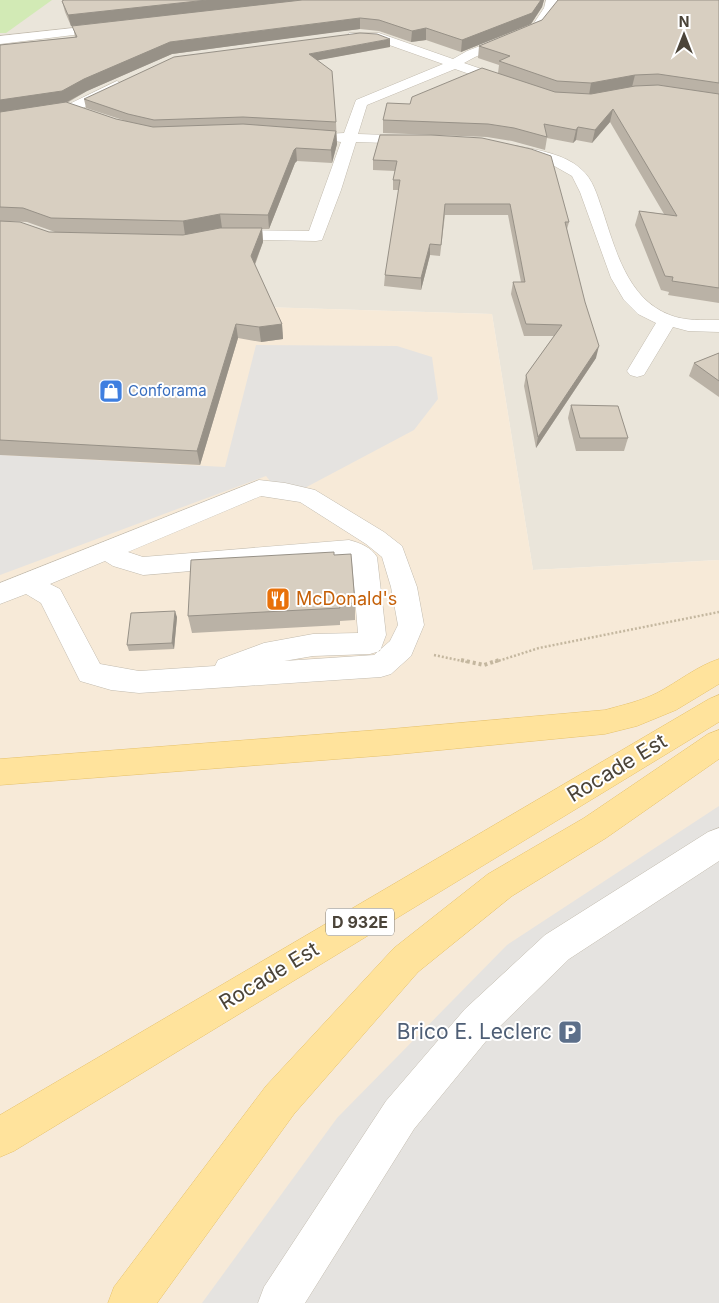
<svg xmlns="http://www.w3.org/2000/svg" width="719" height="1303" font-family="Inter,sans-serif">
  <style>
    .residential { fill: #eae5da }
    .commercial { fill: #f7ead8 }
    .green { fill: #d2eab5 }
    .parking { fill: #e5e3e0 }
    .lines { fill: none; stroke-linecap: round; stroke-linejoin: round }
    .minor-casing { stroke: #c2bbae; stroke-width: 1 }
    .major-casing { stroke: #e6c16a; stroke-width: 1 }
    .path-far1 { stroke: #c4b79f; stroke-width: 2.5; stroke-dasharray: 2 2; stroke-linecap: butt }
    .path { stroke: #c4b79f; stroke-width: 4; stroke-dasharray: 3 3; stroke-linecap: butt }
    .minor { fill: #fff; fill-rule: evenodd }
    .major { fill: #ffe39c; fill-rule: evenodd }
    .wall { fill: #bab2a6; fill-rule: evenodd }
    .shaded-wall { fill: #979187 }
    .building { fill: #d8cfc1; stroke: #979187 }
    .labels { text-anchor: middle; stroke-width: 4; stroke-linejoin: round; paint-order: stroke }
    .far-shop-label { font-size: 15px; fill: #366cbe; stroke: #fff; text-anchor: start }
    .shield { fill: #fff; stroke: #817c74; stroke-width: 1 }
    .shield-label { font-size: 16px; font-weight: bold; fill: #4b4439 }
    .food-label { font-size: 18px; fill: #c56008; stroke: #fff; text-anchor: start }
    .near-street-label { font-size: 21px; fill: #4b4439; stroke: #fff }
    .near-service-label { font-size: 21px; fill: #4e5e75; stroke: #fff; text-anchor: end }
  </style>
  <rect width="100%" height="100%" fill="#f6f3ec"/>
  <!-- residential -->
  <polygon class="residential" points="0,0 719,0 719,560 533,570 492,314 0,299"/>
  <!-- commercial -->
  <polygon class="commercial" points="0,299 492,314 533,570 719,560 719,1303 0,1303"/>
  <!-- green -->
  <polygon class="green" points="0,0 52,0 6,33 0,33"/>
  <!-- parking -->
  <g class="parking">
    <polygon points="256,345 397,346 432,357 438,399 414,430 284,499 266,476 0,575 0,455 225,467"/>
    <polygon points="719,806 719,1303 202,1303 337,1118 507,945"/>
  </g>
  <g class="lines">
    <!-- minor casing -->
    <g class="minor-casing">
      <g id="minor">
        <polygon points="546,0 558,0 556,8 540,30 475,57 464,63 514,80 516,83 514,86 504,86 455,69 367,105 358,134 417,136 422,137 424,140 422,143 417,144 356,142 341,190 322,240 316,241 220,239 218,235 220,231 226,230 309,231 341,142 327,140 325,137 327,134 344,133 356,100 443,64 378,41 349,39 347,36 349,33 379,33 453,59 467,51 532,26 544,8"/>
        <polygon points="110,24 116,28 114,30 0,44 0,36"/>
        <polygon points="117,81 124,85 122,88 75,112 0,123 0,115 67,105"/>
        <path d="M 517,146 C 538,150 565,154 581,169 C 593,179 597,195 602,209 C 615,248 627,299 670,315 C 685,321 703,320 719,320 L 719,332 L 688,331 L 673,327 L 644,375 L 637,377 L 630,375 L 627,371 L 656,323 L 638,314 L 624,300 L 611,278 L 580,192 L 572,176 L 549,163 L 512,153 L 510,150 L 512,147 Z"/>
        <path d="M 259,480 L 285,483 L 315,490 L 384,532 L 402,546 L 417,587 L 424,625 L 411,656 L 391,674 L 381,677 L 139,693 L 111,690 L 80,681 L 41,603 L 26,594 L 0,604 L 0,583 ZM 261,496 L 300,502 L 366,544 L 382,557 L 391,587 L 398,625 L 390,641 L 374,655 L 284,661 L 313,656 L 370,654 L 380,651 L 386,635 L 377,557 C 371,547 360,543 349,540 L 143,557 L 128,552 ZM 346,558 L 352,562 L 358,633 L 313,634 L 264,643 L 218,660 L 215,666 L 139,671 L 100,664 L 60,589 L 50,584 L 105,561 L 113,566 L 143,575 Z"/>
        <polygon points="719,828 719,861 569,959 491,1035 414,1129 305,1303 258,1303 264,1287 386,1101 465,1009 545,935 708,832"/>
      </g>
    </g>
    <!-- major casing -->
    <g class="major-casing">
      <g id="major">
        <path d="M 719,659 L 719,684 L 676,710 L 637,726 L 605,734 L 390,755 L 0,785 L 0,759 L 390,729 L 605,710 C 623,705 641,701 657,693 C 678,682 697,666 719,659 Z"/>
        <polygon points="719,695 719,722 14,1151 0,1157 0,1115 709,699"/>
        <polygon points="719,730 719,759 606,838 512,896 418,972 294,1114 157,1303 108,1303 114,1287 266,1086 394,948 488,874 584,818 708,734"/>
      </g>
    </g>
    <!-- path-far1 -->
    <g class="path-far1">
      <polyline points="434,655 467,662"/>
      <polyline points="495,662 539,648 719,612"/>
    </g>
    <!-- path -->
    <polyline class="path" points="461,660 484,665 499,660"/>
    <!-- minor -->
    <use href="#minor" class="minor"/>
    <!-- major -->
    <use href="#major" class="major"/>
  </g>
  <!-- wall -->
  <g class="wall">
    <path d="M 64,0 L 544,0 L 542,7 L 531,24 L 461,52 L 426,40 L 411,42 L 379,31 L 360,29 L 334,32 L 172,54 L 87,91 L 67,103 L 116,119 L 126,121 L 86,108 L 84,99 L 390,47 L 317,60 L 336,122 L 337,144 L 332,163 L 297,161 L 295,163 L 269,229 L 262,229 L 263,242 L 255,265 L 282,324 L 283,339 L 261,342 L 238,338 L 200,465 L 0,455 L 0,45 L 75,37 L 73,26 L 71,26 L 65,12 L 62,1 ZM 7,221 L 27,222 L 55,232 L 49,232 Z"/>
    <polygon points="719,0 719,303 668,295 669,292 661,290 635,225 639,211 664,214 610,122 592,143 576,140 573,143 547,138 545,150 512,141 487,137 383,133 383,120 410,104 498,73 499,65 478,58 479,46 542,20"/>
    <polygon points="380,135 569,222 567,229 596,358 536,448 524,386 526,375 554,336 524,336 511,294 513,282 521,282 508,215 445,215 440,256 430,255 421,290 384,286 385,275 399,190 393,190 393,180 395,171 373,170 373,160"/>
    <polygon points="719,353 719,397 689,376 694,363"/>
    <polygon points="571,405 628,438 624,451 576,451 568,418"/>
    <polygon points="334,555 355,603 355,620 340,621 340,625 192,633 188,616"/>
    <polygon points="177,617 174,649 129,651 127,645"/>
  </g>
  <!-- shaded-wall -->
  <g class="shaded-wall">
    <polygon points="207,0 310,0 71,26 68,15"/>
    <polygon points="541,0 544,0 542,7 531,24 461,52 462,40"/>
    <polygon points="360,18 360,29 172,54 87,91 65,103 0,114 0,100 170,42"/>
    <polygon points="426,28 426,40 411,42 412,31"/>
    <polygon points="390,39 390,47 309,62 309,54"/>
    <polygon points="635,75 632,87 589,95 591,83"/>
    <polygon points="613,109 610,122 592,143 595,130"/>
    <polygon points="578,127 576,140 573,143 576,130"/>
    <polygon points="336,131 337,144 332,163 331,150"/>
    <polygon points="296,148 297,161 295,163 269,229 268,215 294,150"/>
    <polygon points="220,214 222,228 185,235 183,221"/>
    <polygon points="262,228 263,242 252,271 251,256"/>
    <polygon points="430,244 430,255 421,290 421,278"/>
    <polygon points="236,324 238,338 200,465 197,451"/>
    <polygon points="282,324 283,339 261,342 259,327"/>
    <polygon points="599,346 596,358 536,448 538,437"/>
    <polygon points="175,611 177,617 174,649 172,643"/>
  </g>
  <!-- building -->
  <g class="building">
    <polygon points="64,0 207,0 68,15 62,1"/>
    <polygon points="302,0 541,0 532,13 462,40 426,28 412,31 379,20 360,18 170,42 84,79 62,91 0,100 0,45 77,37 72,26"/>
    <polygon points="558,0 719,0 719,83 658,74 635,75 591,83 557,81 499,61 510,56 479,46 542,20"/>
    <polygon points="360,33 377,34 390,39 309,54 332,71 336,122 243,117 154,120 128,114 84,99 174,57"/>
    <polygon points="482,68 555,92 591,94 635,86 658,85 719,94 719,288 672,281 673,277 665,276 639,211 677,216 613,109 595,130 578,127 576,130 544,124 547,137 514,128 488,124 383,120 387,103 410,104 412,97"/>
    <polygon points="66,102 116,119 153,127 243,124 336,131 331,150 296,148 294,150 268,215 220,214 183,221 51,218 23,208 0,207 0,112"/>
    <polygon points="380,135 431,135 482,138 531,149 551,156 569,222 565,222 585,302 599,346 538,437 526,375 562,325 526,324 513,282 525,282 510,204 445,204 441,245 430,244 421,278 385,275 400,180 393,180 397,161 373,160"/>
    <polygon points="0,221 20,222 49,232 183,235 220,228 262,228 251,256 282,324 259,327 236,324 197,451 0,440"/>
    <polygon points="719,353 719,381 694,363"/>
    <polygon points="571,405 618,406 628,438 580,438"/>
    <polygon points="334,552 334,555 351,554 355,603 339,604 340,608 188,616 191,560"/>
    <polygon points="175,611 172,643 127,645 131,613"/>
  </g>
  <!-- icons -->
  <defs>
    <g id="shop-square" transform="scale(1.25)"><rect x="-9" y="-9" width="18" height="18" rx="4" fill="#3f7fe0" stroke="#fff"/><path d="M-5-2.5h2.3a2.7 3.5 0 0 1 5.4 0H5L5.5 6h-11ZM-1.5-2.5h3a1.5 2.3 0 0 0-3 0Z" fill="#fff"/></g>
    <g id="restaurant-square" transform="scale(1.25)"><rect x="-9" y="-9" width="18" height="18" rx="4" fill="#e8710a" stroke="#fff"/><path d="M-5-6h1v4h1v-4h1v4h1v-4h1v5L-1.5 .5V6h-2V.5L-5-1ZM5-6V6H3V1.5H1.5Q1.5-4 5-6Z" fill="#fff"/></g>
    <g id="parking-square" transform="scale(1.25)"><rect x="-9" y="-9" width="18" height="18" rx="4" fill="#5c6f8a" stroke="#fff"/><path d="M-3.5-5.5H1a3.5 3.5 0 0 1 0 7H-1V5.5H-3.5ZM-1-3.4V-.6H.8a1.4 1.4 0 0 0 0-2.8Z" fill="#fff"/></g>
  </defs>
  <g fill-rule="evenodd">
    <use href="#shop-square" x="111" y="391"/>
    <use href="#restaurant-square" x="278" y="599"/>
    <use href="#parking-square" x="570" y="1032"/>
  </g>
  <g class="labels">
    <!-- far-shop labels -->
    <g class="far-shop-label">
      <text x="128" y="396">Conforama</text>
    </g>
    <!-- shield labels -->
    <rect class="shield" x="326" y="908.5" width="68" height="27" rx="4"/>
    <g class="shield-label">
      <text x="360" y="928">D 932E</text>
    </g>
    <!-- food labels -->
    <g class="food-label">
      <text x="296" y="605">McDonald's</text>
    </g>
    <!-- near-street labels -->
    <g class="near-street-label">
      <text transform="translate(617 768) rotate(-31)" y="7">Rocade Est</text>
      <text transform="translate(269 976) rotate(-31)" y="7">Rocade Est</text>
    </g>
    <!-- near-service labels -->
    <g class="near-service-label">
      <text x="552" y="1039">Brico E. Leclerc</text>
    </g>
  </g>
  <!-- north arrow -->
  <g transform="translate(684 35)" stroke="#ffffff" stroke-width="4" paint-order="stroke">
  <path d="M0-4L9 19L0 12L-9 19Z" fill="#4b4439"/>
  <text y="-8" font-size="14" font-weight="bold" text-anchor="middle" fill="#4b4439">N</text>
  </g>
</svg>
